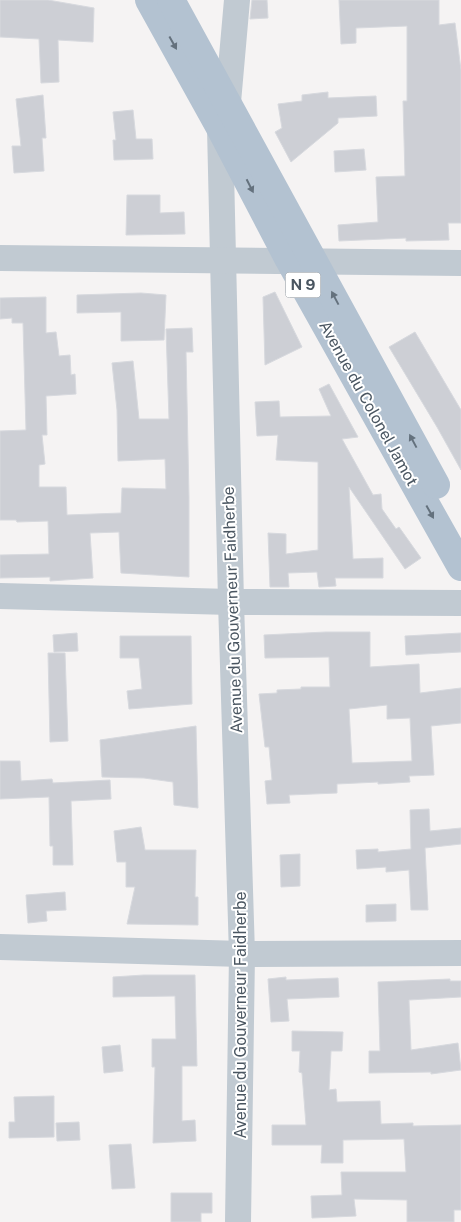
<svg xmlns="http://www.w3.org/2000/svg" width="461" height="1222" font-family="'Public Sans',sans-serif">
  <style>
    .building { fill: #cdcfd5; stroke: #d7d9de; fill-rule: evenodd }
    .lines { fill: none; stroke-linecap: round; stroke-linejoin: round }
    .minor { stroke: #c1cad2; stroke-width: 26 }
    .major { stroke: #b3c2d1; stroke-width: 28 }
    .oneway { fill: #64717d }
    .labels { text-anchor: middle; stroke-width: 4; stroke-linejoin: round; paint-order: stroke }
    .shield { fill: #fff; stroke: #808990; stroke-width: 1 }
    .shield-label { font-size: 15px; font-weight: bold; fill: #4a5661 }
    .street-label { font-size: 16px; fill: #4a5661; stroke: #fff }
  </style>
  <rect width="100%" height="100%" fill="#f5f3f3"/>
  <!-- building -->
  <g class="building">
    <polygon points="0,0 48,0 94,8 93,42 58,40 59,82 41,83 39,39 0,37"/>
    <polygon points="252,0 267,0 268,18 250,19"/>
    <polygon points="339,0 439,0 439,25 455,23 461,70 461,223 448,223 449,240 406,241 406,238 339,241 338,225 378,222 376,177 405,176 403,101 407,101 407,26 356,28 356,43 341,44"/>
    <polygon points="328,92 328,98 376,96 377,116 338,118 338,123 291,162 275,132 282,128 278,104 302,101 302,95"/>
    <polygon points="43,95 46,138 42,138 44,171 14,173 12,146 21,146 16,99"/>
    <polygon points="133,110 136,139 152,139 153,159 114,160 113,140 116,140 113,112"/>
    <polygon points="364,149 366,170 335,172 334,151"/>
    <polygon points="127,195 160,195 160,213 184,212 185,234 126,235"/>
    <polygon points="275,292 302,347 265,365 263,297"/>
    <polygon points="141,293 166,295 164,340 121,341 121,312 77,313 77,295"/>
    <polygon points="46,297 46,333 56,332 59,356 70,355 71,375 75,374 76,394 46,396 47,435 42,435 45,464 39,465 39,487 66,487 67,515 121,513 122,488 166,489 165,459 118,461 117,410 112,363 133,361 139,419 169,419 166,329 192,328 193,352 186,352 189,498 189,577 121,573 119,532 90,533 93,578 50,581 50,577 0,578 0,555 49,554 48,521 17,522 16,520 0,520 0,431 26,430 23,323 12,323 12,318 0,319 0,298"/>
    <polygon points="415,332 461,410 461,470 437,427 389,347"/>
    <polygon points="329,384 358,437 342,439 373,495 381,494 382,509 396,529 399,527 421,558 405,569 349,487 353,559 383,558 383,578 335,578 336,586 319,587 317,572 288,573 289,587 270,587 268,533 286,534 286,554 318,550 318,462 276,460 278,435 257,436 255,402 279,401 280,417 331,416 319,389"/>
    <path d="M 326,632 L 370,632 L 370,667 L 419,664 L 420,693 L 461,688 L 461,723 L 431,726 L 434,775 L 409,776 L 410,782 L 378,784 L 378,782 L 337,784 L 337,793 L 289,795 L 290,803 L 267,804 L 265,781 L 272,780 L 269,747 L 265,747 L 259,694 L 277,693 L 277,690 L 301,689 L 301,687 L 330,687 L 329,657 L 265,658 L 264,635 ZM 387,705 L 387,719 L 410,718 L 412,761 L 352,763 L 349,709 Z"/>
    <polygon points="77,633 78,651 54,652 53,635"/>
    <polygon points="461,633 461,652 406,655 405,636"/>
    <polygon points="120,636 191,636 192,704 129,709 127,691 142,689 139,658 120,658"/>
    <polygon points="48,653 65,653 68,741 50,742"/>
    <polygon points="196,726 198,808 174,805 173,782 144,778 102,777 100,740"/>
    <polygon points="0,761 20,761 21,781 52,779 53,783 110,780 111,799 71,801 73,865 53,865 53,846 50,846 49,797 0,799"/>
    <polygon points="429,809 430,831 461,828 461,844 425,848 428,910 411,910 409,870 386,872 386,867 357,869 356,850 378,849 378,852 411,849 410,810"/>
    <polygon points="141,827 145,850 196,850 195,897 198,897 198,925 127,924 135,887 126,887 126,862 117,862 114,831"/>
    <polygon points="300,854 300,886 281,887 280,855"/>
    <polygon points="65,892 66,910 46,911 47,921 28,923 26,895"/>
    <polygon points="396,904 396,921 366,922 366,905"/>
    <polygon points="144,975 195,975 197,1066 182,1066 182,1121 195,1120 196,1141 153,1143 155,1067 152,1067 152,1039 176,1039 175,996 113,997 113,977"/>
    <polygon points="286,977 286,980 338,978 339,997 287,999 289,1021 271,1022 268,979"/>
    <polygon points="450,979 450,981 461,981 461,997 409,1000 411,1050 458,1043 461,1070 431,1074 431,1072 369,1073 369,1051 380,1051 378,982"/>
    <polygon points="292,1031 343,1032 342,1051 331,1051 329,1090 336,1089 337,1102 380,1101 381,1124 413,1123 413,1126 461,1125 461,1210 454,1210 454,1222 407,1222 407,1200 354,1199 356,1216 312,1218 311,1196 342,1195 341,1172 406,1172 404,1139 343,1140 343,1163 321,1163 322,1145 272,1145 272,1125 306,1125 302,1073 299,1072 300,1051 292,1051"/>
    <polygon points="120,1045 123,1071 104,1073 102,1047"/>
    <polygon points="54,1096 54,1137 9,1138 9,1122 15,1122 14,1097"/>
    <polygon points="79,1122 80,1140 57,1141 56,1123"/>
    <polygon points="131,1144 135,1188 112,1189 109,1145"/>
    <polygon points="171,1193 212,1193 212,1213 201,1213 201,1222 171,1222"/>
  </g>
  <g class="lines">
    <!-- minor -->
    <g class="minor">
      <polyline points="237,0 228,102 220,128 231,602 242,954 238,1222"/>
      <polyline points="0,258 461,263"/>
      <polyline points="0,596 231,602 461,603"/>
      <polyline points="0,947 242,954 461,953"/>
    </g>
    <!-- major -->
    <g class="major">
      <polyline points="149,0 220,128 289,260 461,567"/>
      <polyline points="171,0 436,485"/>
    </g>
  </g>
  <!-- one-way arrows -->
  <defs><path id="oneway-solid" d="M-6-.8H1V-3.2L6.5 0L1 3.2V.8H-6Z" transform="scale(1.25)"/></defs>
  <g class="oneway">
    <use href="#oneway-solid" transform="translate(173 43) rotate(61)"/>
    <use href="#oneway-solid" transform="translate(250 186) rotate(63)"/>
    <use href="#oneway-solid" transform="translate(335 298) rotate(-118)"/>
    <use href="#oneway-solid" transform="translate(413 441) rotate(-118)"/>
    <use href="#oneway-solid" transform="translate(430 512) rotate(61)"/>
  </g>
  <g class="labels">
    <!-- shield labels -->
    <rect class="shield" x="285.5" y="272.5" width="35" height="25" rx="4"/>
    <g class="shield-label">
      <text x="303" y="290">N 9</text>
    </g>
    <!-- street labels -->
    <g class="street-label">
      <text transform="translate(369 403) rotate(61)" y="6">Avenue du Colonel Jamot</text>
      <text transform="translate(232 610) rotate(-92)" y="6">Avenue du Gouverneur Faidherbe</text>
      <text transform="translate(240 1015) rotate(-90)" y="6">Avenue du Gouverneur Faidherbe</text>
    </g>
  </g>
</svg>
